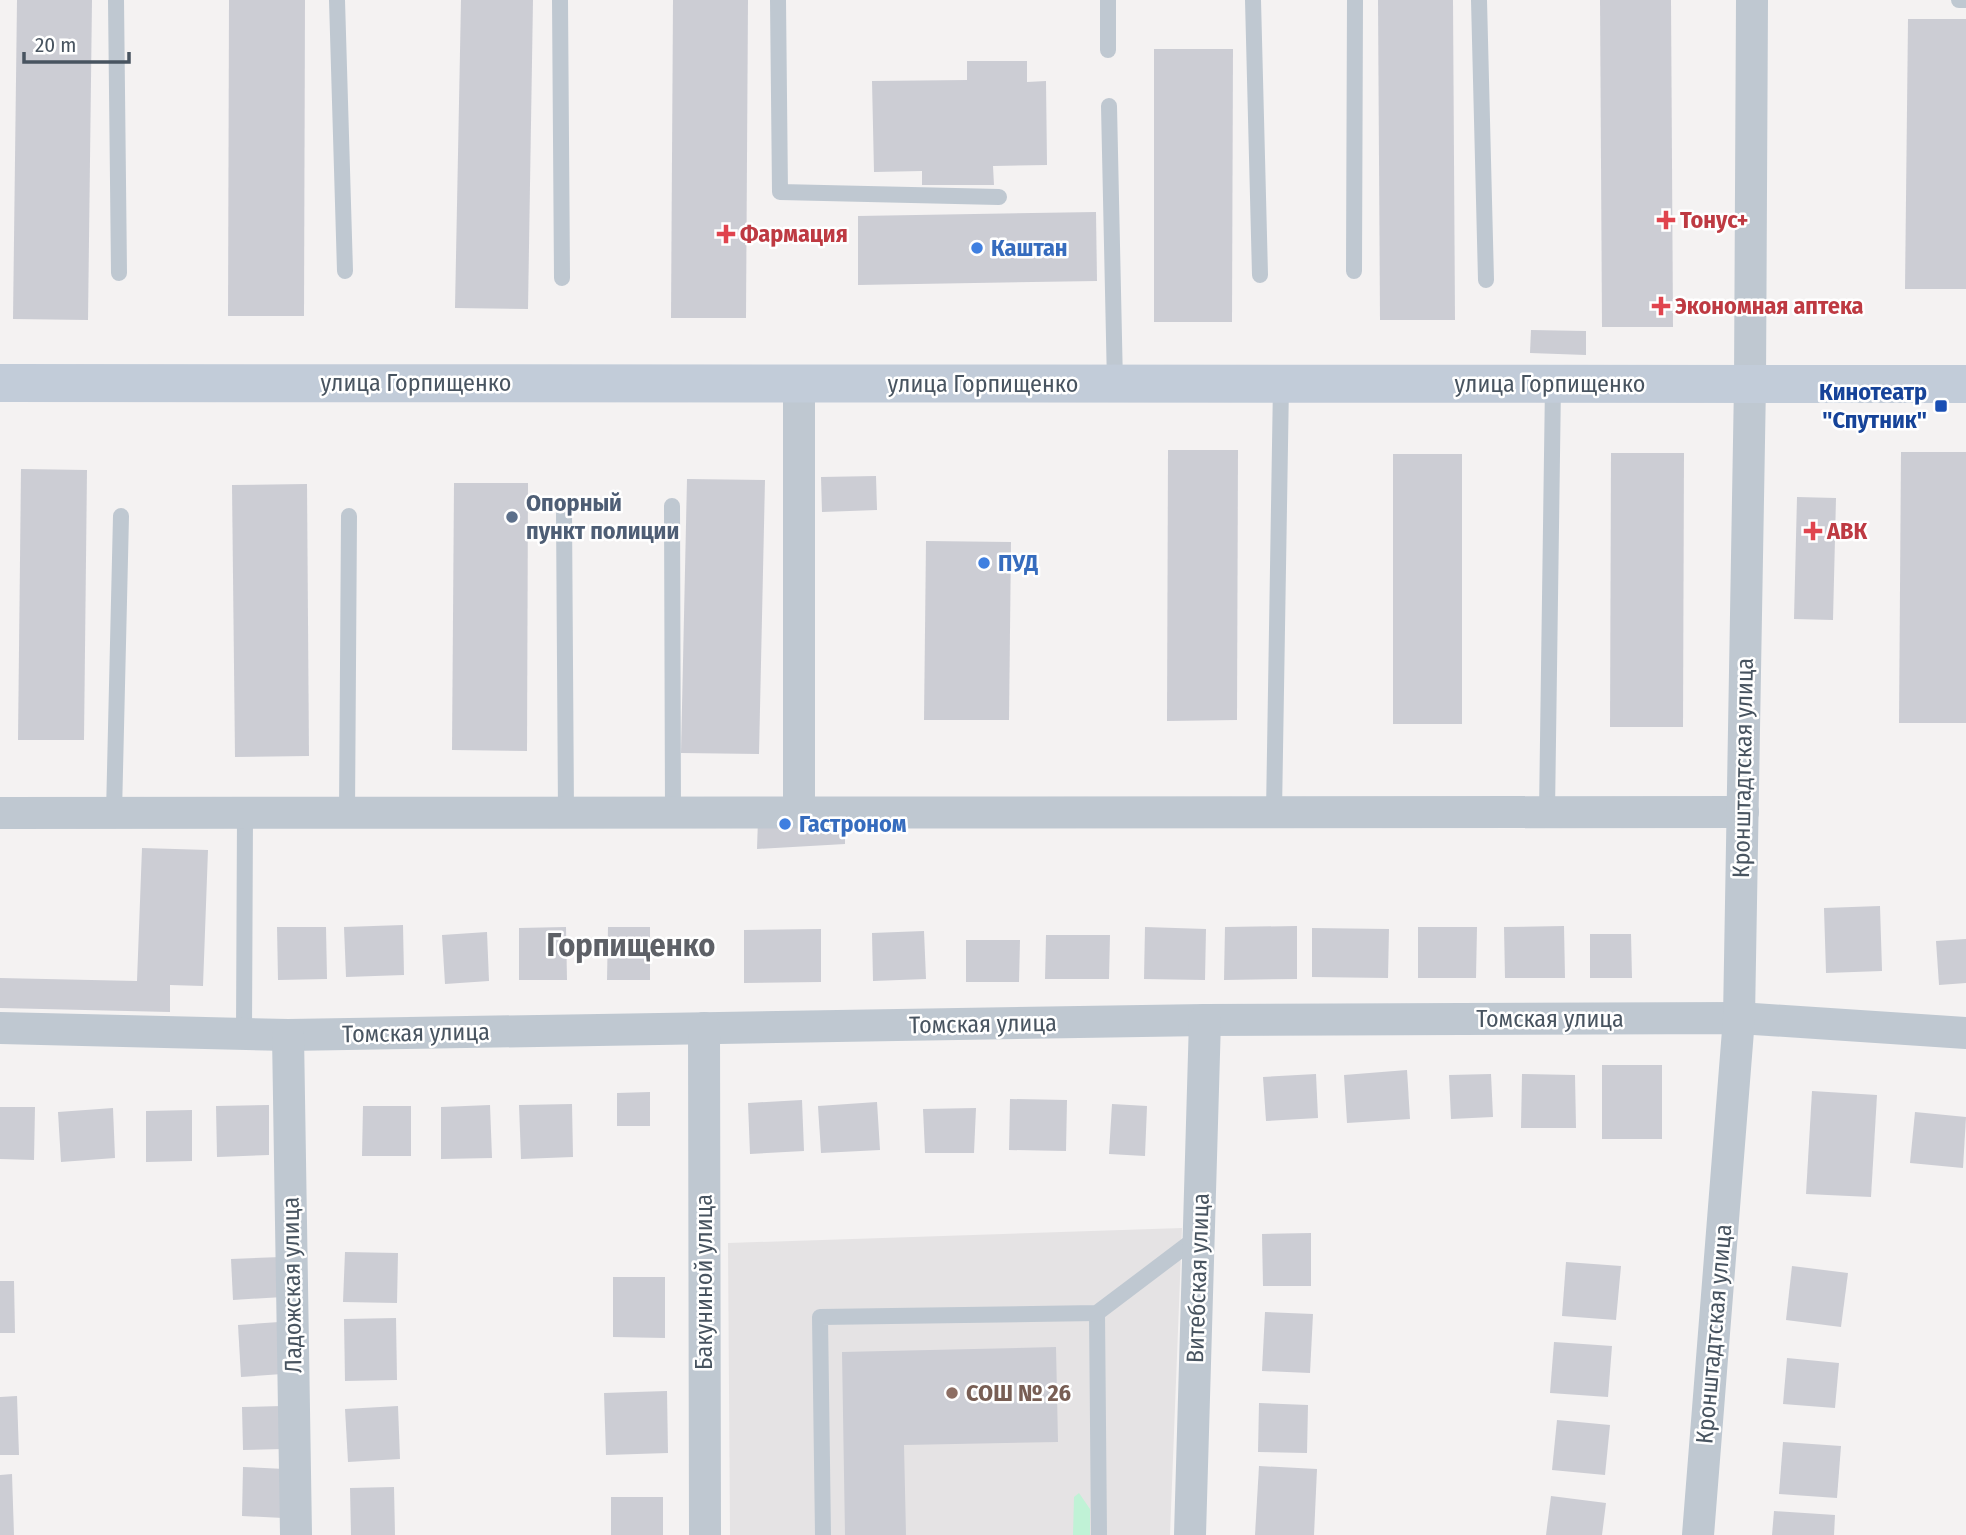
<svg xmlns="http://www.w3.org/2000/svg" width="1966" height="1535" font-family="'Fira Sans Condensed',sans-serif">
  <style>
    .education { fill: #e5e3e4 }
    .green { fill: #c0f2d6 }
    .building { fill: #cccdd4 }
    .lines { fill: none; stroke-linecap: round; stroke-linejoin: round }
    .service { stroke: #bfc8d1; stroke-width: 16 }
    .minor { stroke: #bfc8d1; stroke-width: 32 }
    .secondary { stroke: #c2ccd9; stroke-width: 38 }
    .health-dot { fill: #e0444e; stroke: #fff; stroke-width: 2.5 }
    .shop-dot { fill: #3f7fe0; stroke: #fff; stroke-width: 2.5 }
    .transit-dot { fill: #1a4fb4; stroke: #fff; stroke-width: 2.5 }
    .service-dot { fill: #5c6f8a; stroke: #fff; stroke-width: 2.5 }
    .education-dot { fill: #8d6e63; stroke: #fff; stroke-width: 2.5 }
    .labels { text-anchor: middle; stroke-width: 5; stroke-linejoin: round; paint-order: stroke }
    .health-label { font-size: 24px; font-weight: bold; fill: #be3a42; stroke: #fff; text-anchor: start }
    .shop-label { font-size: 24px; font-weight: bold; fill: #366cbe; stroke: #fff; text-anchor: start }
    .street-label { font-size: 24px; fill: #485460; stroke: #fff }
    .transit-label { font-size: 24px; font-weight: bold; fill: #164399; stroke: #fff; text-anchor: end }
    .service-label { font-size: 24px; font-weight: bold; fill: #4e5e75; stroke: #fff; text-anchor: start }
    .education-label { font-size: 24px; font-weight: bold; fill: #785e54; stroke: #fff; text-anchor: start }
    .district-label { font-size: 32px; font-weight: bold; fill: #5e6167; stroke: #fff }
  </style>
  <rect width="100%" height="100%" fill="#f4f2f2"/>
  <!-- education -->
  <polygon class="education" points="1182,1228 1170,1535 730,1535 728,1243"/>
  <!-- green -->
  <polygon class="green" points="1079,1493 1090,1509 1090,1535 1073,1535 1074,1497"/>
  <!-- building -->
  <g class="building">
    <polygon points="17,0 92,0 88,320 13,319"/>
    <polygon points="229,0 305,0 304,316 228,316"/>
    <polygon points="461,0 533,0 528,309 455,308"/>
    <polygon points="673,0 748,0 746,318 671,318"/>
    <polygon points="1378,0 1453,0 1455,320 1380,320"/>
    <polygon points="1600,0 1671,0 1673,327 1602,327"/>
    <polygon points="1908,19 1966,19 1966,289 1905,289"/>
    <polygon points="1154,49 1233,49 1232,322 1154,322"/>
    <polygon points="967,61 1027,61 1027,82 1046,81 1047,165 993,166 994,185 922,185 922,171 874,172 872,81 967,80"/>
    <polygon points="1096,212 1097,281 858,285 858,216"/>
    <polygon points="1531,330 1586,331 1586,355 1530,353"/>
    <polygon points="1168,450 1238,450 1237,720 1167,721"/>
    <polygon points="1901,452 1966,452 1966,723 1899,723"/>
    <polygon points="1611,453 1684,453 1683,727 1610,727"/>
    <rect x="1393" y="454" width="69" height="270"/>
    <polygon points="21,469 87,470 84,740 18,740"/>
    <polygon points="876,476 877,510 822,512 821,477"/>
    <polygon points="687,479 765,480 759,754 681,753"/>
    <polygon points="454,483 528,483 527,751 452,750"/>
    <polygon points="307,484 309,756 235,757 232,485"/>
    <polygon points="1797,497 1836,498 1833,620 1794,619"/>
    <polygon points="926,541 1011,542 1009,720 924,720"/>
    <polygon points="845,815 845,844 757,849 758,819"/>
    <polygon points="142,848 208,850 203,986 170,985 170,1012 0,1008 0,978 137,981"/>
    <polygon points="1880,906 1882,971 1826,973 1824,908"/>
    <polygon points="403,925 404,975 346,977 344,927"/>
    <polygon points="1297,926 1297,979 1224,980 1225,927"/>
    <polygon points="1564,926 1565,978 1505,978 1504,927"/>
    <polygon points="277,927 326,927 327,979 278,980"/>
    <polygon points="566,927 567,980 519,980 519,928"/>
    <polygon points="608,927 650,927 650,980 607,980"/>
    <polygon points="1145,927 1206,929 1205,980 1144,979"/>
    <polygon points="1418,927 1477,927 1476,978 1418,978"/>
    <polygon points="1312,928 1389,929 1388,978 1312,977"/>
    <polygon points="821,929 821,982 744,983 744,930"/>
    <polygon points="924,931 926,979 873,981 872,933"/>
    <polygon points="487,932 489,981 445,984 442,935"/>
    <polygon points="1590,934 1631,934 1632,978 1590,978"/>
    <polygon points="1046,935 1110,935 1109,979 1045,979"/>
    <polygon points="1966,939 1966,983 1939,985 1936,941"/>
    <polygon points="966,940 1020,940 1019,982 966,982"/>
    <rect x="1602" y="1065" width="60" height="74"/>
    <polygon points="1407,1070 1410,1119 1347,1123 1344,1075"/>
    <polygon points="1316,1074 1318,1118 1266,1121 1263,1077"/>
    <polygon points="1491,1074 1493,1117 1451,1119 1449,1075"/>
    <polygon points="1522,1074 1575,1075 1576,1128 1521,1128"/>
    <polygon points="1812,1091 1877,1095 1871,1197 1806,1194"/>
    <polygon points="650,1092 650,1126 617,1126 617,1093"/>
    <polygon points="1010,1099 1067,1100 1066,1151 1009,1150"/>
    <polygon points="802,1100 804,1151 750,1154 748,1103"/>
    <polygon points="877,1102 880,1150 821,1153 818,1106"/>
    <polygon points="572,1104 573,1157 521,1159 519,1105"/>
    <polygon points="1112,1104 1147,1106 1145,1156 1109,1154"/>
    <polygon points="269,1105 269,1155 217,1157 216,1106"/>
    <polygon points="490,1105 492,1158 441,1159 441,1107"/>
    <polygon points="363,1106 411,1106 411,1156 362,1156"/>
    <polygon points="0,1107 35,1107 34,1160 0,1159"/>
    <polygon points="113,1108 115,1158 61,1162 58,1112"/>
    <polygon points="976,1108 974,1153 925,1153 923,1109"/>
    <polygon points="192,1110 192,1161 146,1162 146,1111"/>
    <polygon points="1915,1112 1966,1117 1963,1168 1910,1163"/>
    <polygon points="1311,1233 1311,1286 1263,1286 1262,1234"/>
    <polygon points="345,1252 398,1253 397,1303 343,1302"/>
    <polygon points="281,1257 283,1297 233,1300 231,1259"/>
    <polygon points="1566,1262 1621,1266 1616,1320 1562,1316"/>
    <polygon points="1792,1266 1848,1273 1841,1327 1786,1320"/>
    <polygon points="613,1277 665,1277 665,1338 613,1337"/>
    <polygon points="0,1281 14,1281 15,1333 0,1333"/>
    <polygon points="1265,1312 1313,1314 1310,1373 1262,1371"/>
    <polygon points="396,1318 397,1380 345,1381 344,1319"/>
    <polygon points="279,1322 282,1374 241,1377 238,1325"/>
    <polygon points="1554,1342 1612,1346 1608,1397 1550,1393"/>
    <polygon points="1056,1347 1058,1442 904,1445 906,1535 845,1535 842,1352"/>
    <polygon points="1787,1358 1839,1363 1835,1408 1783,1404"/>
    <polygon points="667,1391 668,1453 606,1455 604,1393"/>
    <polygon points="17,1396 19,1455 0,1455 0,1397"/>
    <polygon points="1259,1403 1308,1405 1307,1453 1258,1452"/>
    <polygon points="282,1406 283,1449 243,1450 242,1407"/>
    <polygon points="398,1406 400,1459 348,1462 345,1409"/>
    <polygon points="1557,1420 1610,1425 1605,1475 1552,1470"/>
    <polygon points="1783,1442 1841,1446 1837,1498 1779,1494"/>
    <polygon points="1259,1466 1317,1469 1314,1535 1255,1535"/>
    <polygon points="243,1467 285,1469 283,1518 242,1516"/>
    <polygon points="12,1474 14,1535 0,1535 0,1475"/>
    <polygon points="394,1487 395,1535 351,1535 350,1488"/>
    <polygon points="1551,1496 1606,1503 1602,1535 1546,1535"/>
    <rect x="611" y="1497" width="52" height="38"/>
    <polygon points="1774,1511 1835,1515 1834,1535 1772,1535"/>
  </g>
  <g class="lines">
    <!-- service -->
    <g class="service">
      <polyline points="116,0 119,273"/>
      <polyline points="337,0 345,271"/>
      <polyline points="560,0 562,278"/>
      <polyline points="778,0 780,192 999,197"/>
      <polyline points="1253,0 1260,275"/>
      <polyline points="1479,0 1486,280"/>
      <polyline points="1959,0 1966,0"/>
      <polyline points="1108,50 1108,0"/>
      <polyline points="1109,106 1115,384"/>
      <polyline points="1354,271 1355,0"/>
      <polyline points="672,506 673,812"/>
      <polyline points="564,511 566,813"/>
      <polyline points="1274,812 1281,384"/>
      <polyline points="1547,812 1553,384"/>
      <polyline points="114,813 121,516"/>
      <polyline points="347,813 349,516"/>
      <polyline points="244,1034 245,813"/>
      <polyline points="1097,1313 1099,1535"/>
      <polyline points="823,1535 820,1317 1097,1313 1199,1236"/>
    </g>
    <!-- minor -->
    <g class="minor">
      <polyline points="799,384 799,812"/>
      <polyline points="0,813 1743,812"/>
      <polyline points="0,1028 288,1035 1205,1020 1739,1018 1966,1033"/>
      <polyline points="704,1028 705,1535"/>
      <polyline points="288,1035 296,1535"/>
      <polyline points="1190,1535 1205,1020"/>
      <polyline points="1698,1535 1739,1018 1750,384 1752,0"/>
    </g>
    <!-- secondary -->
    <polyline class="secondary" points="0,383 1966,384"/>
  </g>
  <!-- markers -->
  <g class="health-dot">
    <path d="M1662.5 209.5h7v7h7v7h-7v7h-7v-7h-7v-7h7z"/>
    <path d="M722.5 223.5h7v7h7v7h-7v7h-7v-7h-7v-7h7z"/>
    <path d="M1657.5 295.5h7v7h7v7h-7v7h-7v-7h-7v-7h7z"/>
    <path d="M1809.5 520.5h7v7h7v7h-7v7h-7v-7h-7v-7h7z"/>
  </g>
  <g class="shop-dot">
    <circle cx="977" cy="248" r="7"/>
    <circle cx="984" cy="563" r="7"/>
    <circle cx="785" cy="824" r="7"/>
  </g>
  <rect class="transit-dot" x="1934" y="399" width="14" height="14" rx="3.5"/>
  <circle class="service-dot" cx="512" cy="517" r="7"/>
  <circle class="education-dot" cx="952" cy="1393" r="7"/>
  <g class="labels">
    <!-- health labels -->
    <g class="health-label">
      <text x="1680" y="228">Тонус+</text>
      <text x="740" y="242">Фармация</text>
      <text x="1675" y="314">Экономная аптека</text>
      <text x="1827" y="539">АВК</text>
    </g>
    <!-- shop labels -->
    <g class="shop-label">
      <text x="991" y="256">Каштан</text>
      <text x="998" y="571">ПУД</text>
      <text x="799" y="832">Гастроном</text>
    </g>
    <!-- street labels -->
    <g class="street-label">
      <text x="416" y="391">улица Горпищенко</text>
      <text x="983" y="392">улица Горпищенко</text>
      <text x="1550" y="392">улица Горпищенко</text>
      <text transform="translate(1743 768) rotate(-89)" y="8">Кронштадтская улица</text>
      <text x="1550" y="1027">Томская улица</text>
      <text transform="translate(983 1024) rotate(-1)" y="8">Томская улица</text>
      <text transform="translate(416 1033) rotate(-1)" y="8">Томская улица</text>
      <text transform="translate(1198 1278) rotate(-88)" y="8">Витебская улица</text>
      <text transform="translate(704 1282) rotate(-90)" y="8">Бакуниной улица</text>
      <text transform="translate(292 1285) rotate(-91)" y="8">Ладожская улица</text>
      <text transform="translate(1714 1334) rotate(-85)" y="8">Кронштадтская улица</text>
    </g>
    <!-- transit labels -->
    <g class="transit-label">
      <text x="1927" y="400">Кинотеатр<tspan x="1927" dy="28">"Спутник"</tspan></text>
    </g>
    <!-- service labels -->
    <g class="service-label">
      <text x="526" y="511">Опорный<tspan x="526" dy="28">пункт полиции</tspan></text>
    </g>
    <!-- education labels -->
    <g class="education-label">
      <text x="966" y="1401">СОШ № 26</text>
    </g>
    <!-- district labels -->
    <g class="district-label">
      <text x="631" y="956">Горпищенко</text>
    </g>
  </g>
  <!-- scale -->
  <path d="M24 52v10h105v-10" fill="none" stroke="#485460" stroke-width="3.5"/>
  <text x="35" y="52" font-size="21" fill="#485460" stroke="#ffffff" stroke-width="5" paint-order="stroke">20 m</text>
</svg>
